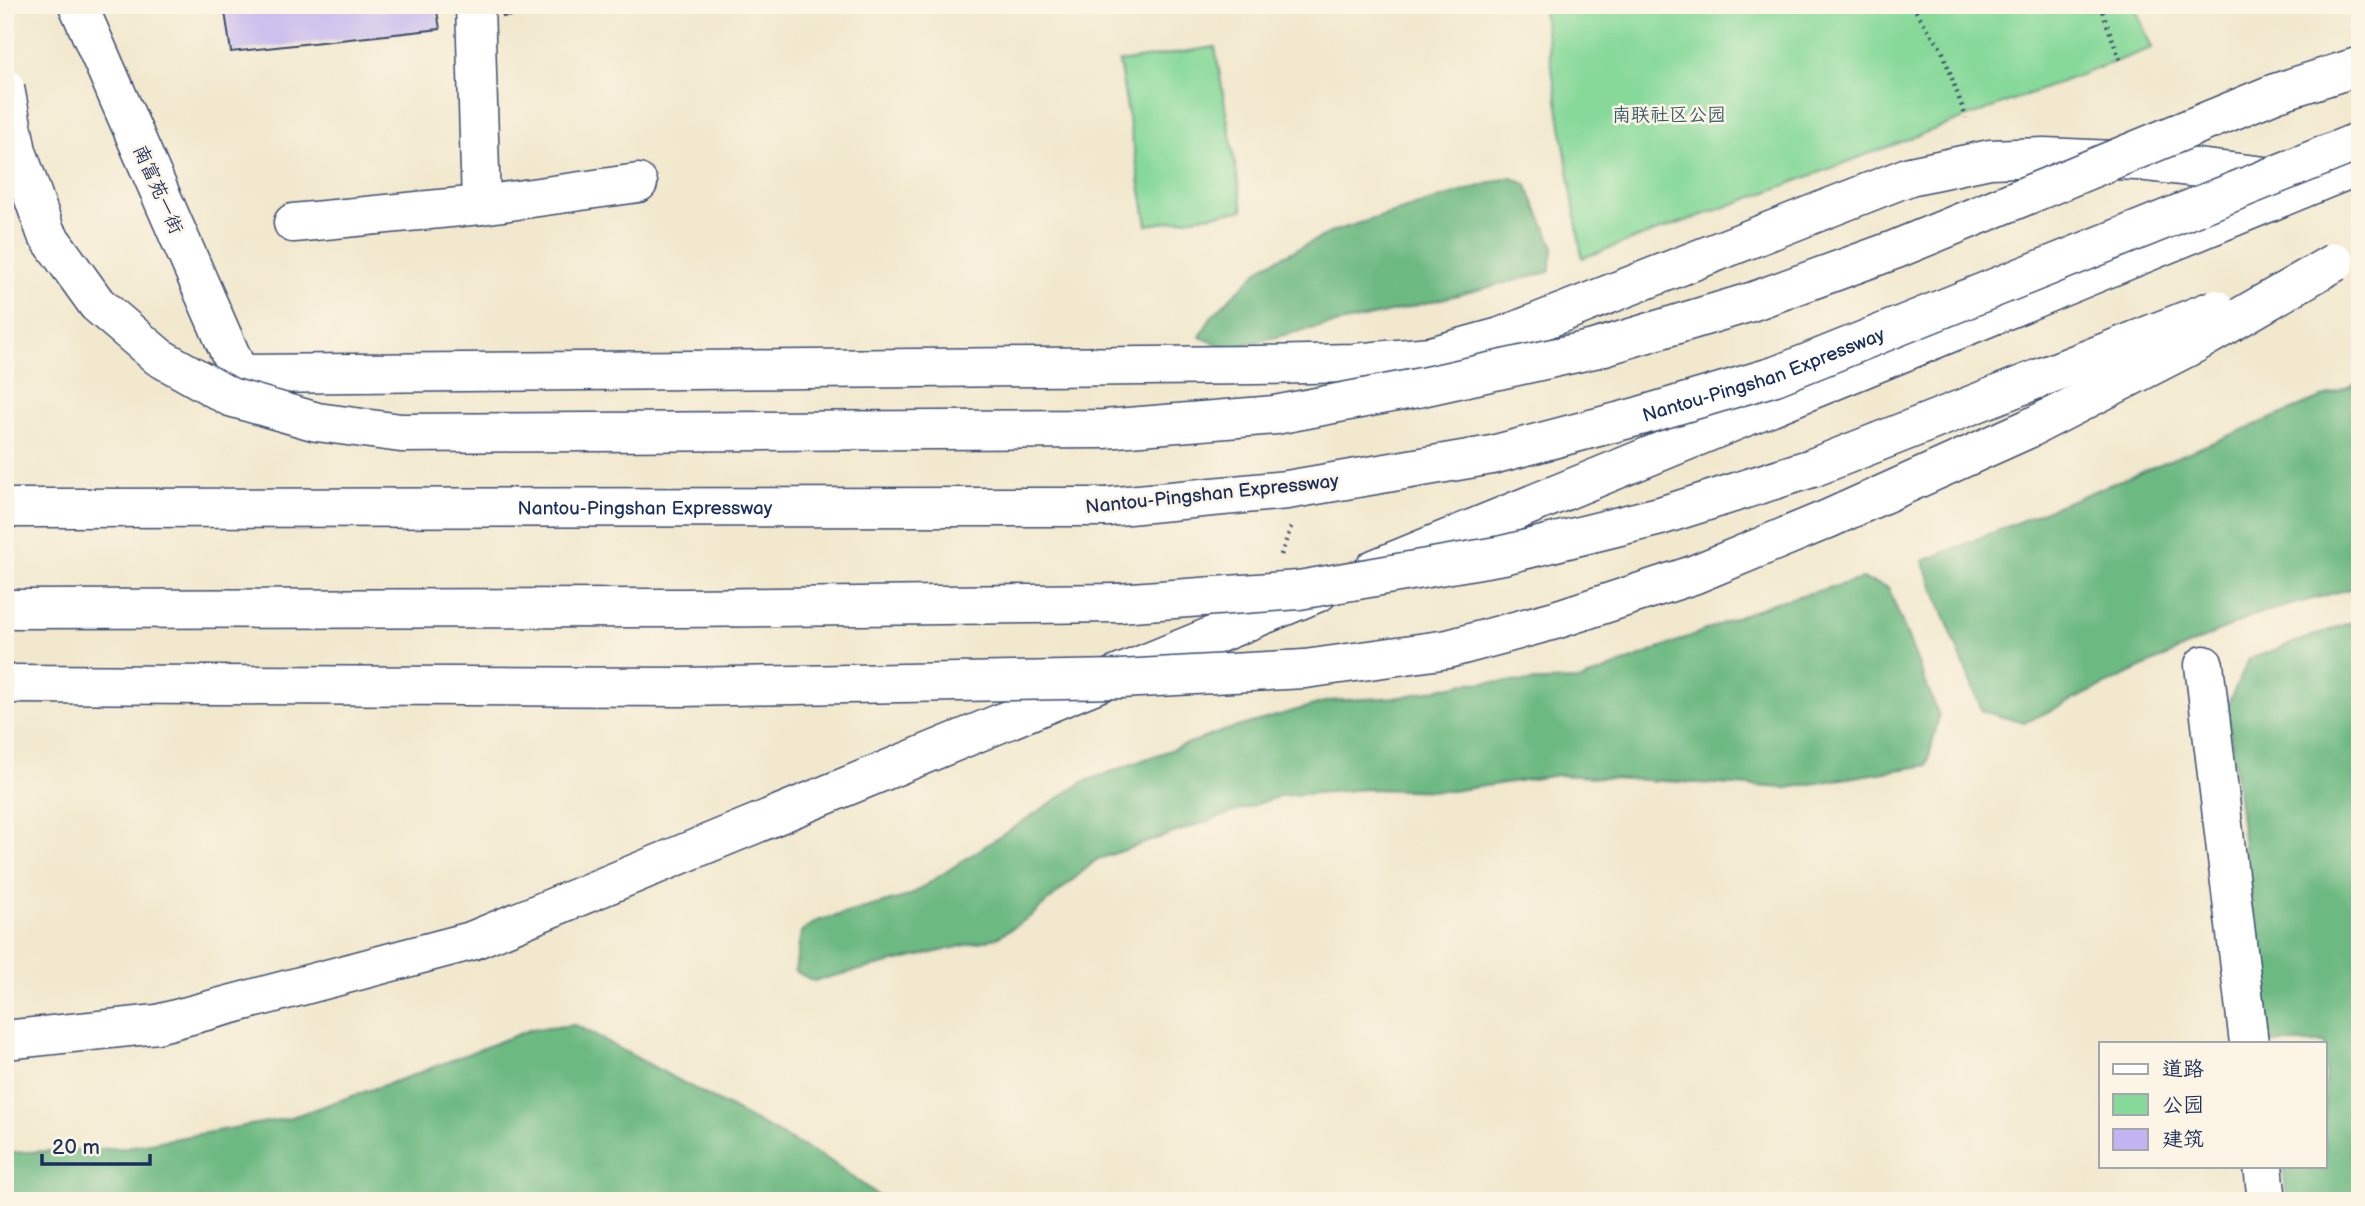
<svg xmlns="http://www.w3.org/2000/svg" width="2365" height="1206" font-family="'Balsamiq Sans','LXGW WenKai TC',sans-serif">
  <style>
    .green { fill: #87d99a; stroke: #51847c; stroke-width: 2 }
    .forest { fill: #6db982; stroke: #447470; stroke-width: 2 }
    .building { fill: #c2b4f0 }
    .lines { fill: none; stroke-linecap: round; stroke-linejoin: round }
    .minor-casing { stroke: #3b4b6f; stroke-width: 41 }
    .highway-casing { stroke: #3b4b6f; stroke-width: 41 }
    .path { stroke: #3b4b6f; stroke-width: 4.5; stroke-dasharray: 2 5; stroke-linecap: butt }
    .minor { stroke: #fff; stroke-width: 38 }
    .highway { stroke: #fff; stroke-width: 38 }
    .highway-bridge-casing { stroke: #3b4b6f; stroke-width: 41; stroke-linecap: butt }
    .highway-bridge { stroke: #fff; stroke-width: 38 }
    .labels { text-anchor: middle; stroke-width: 5; stroke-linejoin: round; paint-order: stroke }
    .park-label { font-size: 19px; fill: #365a6d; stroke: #fcf5e5 }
    .street-label { font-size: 19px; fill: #1b2f5e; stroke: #fcf5e5 }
  </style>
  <rect width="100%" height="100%" fill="#fcf5e5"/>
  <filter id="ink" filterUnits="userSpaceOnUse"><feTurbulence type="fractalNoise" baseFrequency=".0143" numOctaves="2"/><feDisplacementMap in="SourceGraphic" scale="14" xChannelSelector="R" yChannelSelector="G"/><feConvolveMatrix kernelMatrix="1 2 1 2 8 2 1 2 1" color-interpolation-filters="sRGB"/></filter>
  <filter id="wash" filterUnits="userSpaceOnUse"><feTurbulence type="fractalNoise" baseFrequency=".00686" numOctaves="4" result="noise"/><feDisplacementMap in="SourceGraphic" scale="28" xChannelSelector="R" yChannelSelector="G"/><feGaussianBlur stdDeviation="1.57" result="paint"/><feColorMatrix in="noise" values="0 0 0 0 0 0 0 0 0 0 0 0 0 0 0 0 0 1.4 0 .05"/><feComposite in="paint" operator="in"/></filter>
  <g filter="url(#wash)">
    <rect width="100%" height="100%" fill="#f1e8cd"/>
    <!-- green -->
    <g class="green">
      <polygon points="1542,5 2134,5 2152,48 1767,192 1582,258"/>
      <polygon points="1215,47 1243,210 1147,225 1119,62"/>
    </g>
    <!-- forest -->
    <g class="forest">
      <polygon points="1510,177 1526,184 1554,247 1549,272 1378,315 1300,331 1229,349 1200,337 1211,317 1263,266 1334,231"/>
      <polygon points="2360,382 2360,586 2254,615 2024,723 1982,711 1923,561"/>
      <polygon points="1862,579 1888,587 1939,716 1927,765 1787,788 1558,775 1451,791 1365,789 1280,796 1096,860 1031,916 996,938 813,981 795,971 801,932 817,921 909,896 1083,782 1220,732 1328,701 1401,697 1466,683 1581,680 1773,603"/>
      <polygon points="2360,619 2360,1201 2287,1201 2283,1166 2325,1166 2325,1043 2268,1043 2227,706 2249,659"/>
      <polygon points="575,1025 832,1162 885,1201 5,1201 5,1153 122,1148 289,1118 416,1074 529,1030"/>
    </g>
    <g id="blocks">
      <!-- building -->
      <g class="building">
        <polygon points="224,5 436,5 440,29 231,52"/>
        <polygon points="502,5 603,5 603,7 503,17"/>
      </g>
    </g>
  </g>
  <g filter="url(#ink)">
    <use href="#blocks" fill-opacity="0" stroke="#3b4b6f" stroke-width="2"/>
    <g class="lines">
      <!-- minor casing -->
      <g class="minor-casing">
        <g id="minor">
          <polyline points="78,5 239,374 1257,365 1354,363 1431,356 1500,337 1910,176 1990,159 2044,157 2137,161 2283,178"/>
          <polyline points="481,205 638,183"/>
          <polyline points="293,223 481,205 475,5"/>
          <polyline points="1374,569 2360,165"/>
          <polyline points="2204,665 2249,1043"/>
          <polyline points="5,1040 157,1024 471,941 1319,592"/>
          <polyline points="2263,1166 2267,1201"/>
        </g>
      </g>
      <!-- highway casing -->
      <g class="highway-casing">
        <g id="highway">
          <path id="s1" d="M 5,508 L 1107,507"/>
          <polyline points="5,609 683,608 1118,603"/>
        </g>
      </g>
      <!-- path -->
      <g class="path">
        <polyline points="1912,5 1942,50 1966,118"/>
        <polyline points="2100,5 2120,60"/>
        <polyline points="1281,555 1291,527"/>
      </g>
      <!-- minor -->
      <use href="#minor" class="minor"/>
      <!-- highway -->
      <use href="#highway" class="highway"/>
      <!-- highway-bridge casing -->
      <g class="highway-bridge-casing">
        <g id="highway-bridge">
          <polyline points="5,88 17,151 46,233 97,304 159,357 230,397 317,422 401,433 1104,429 1275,415 1422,387 1594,349 1751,302 1894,250 2275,93 2360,66"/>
          <path id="s2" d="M 1107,507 L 1287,490 L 1492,455 L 1640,416 L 1775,376 L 2360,141"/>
          <polyline points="1118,603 1299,590 1503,555 1660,516 1812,468 2215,309"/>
          <polyline points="5,684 682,687 1120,679 1305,669 1448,649 1555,620 1693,575 1828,519 2028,429 2194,344 2335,262"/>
        </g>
      </g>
      <!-- highway-bridge -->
      <use href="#highway-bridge" class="highway-bridge"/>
    </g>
  </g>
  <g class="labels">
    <!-- park labels -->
    <g class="park-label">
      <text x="1669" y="121">南联社区公园</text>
    </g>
    <!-- street labels -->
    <g class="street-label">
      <text transform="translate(159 189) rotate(66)" y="7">南富苑一街</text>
      <text dy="7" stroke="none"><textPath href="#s2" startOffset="672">Nantou-Pingshan Expressway</textPath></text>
      <text transform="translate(1212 493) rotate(-6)" y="7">Nantou-Pingshan Expressway</text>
      <text dy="7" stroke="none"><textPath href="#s1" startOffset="640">Nantou-Pingshan Expressway</textPath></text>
    </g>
  </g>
  <!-- margin -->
  <rect width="2365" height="1206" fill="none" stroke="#fcf5e5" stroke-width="28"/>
  <!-- legend -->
  <rect x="2099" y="1042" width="228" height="126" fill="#fcf5e5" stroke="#a2a6af" stroke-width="2"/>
  <rect x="2113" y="1064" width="35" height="10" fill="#ffffff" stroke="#a2a6af" stroke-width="2"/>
  <text x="2162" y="1076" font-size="21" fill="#1b2f5e">道路</text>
  <rect x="2113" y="1094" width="35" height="21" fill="#87d99a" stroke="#a2a6af" stroke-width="2"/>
  <text x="2162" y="1112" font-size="21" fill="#1b2f5e">公园</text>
  <rect x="2113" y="1129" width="35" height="21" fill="#c2b4f0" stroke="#a2a6af" stroke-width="2"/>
  <text x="2162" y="1146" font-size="21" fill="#1b2f5e">建筑</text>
  <!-- scale -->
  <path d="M42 1154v10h108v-10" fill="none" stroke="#1b2f5e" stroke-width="3.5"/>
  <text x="52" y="1154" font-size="21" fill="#1b2f5e" stroke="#fcf5e5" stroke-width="5" paint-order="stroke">20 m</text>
</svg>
